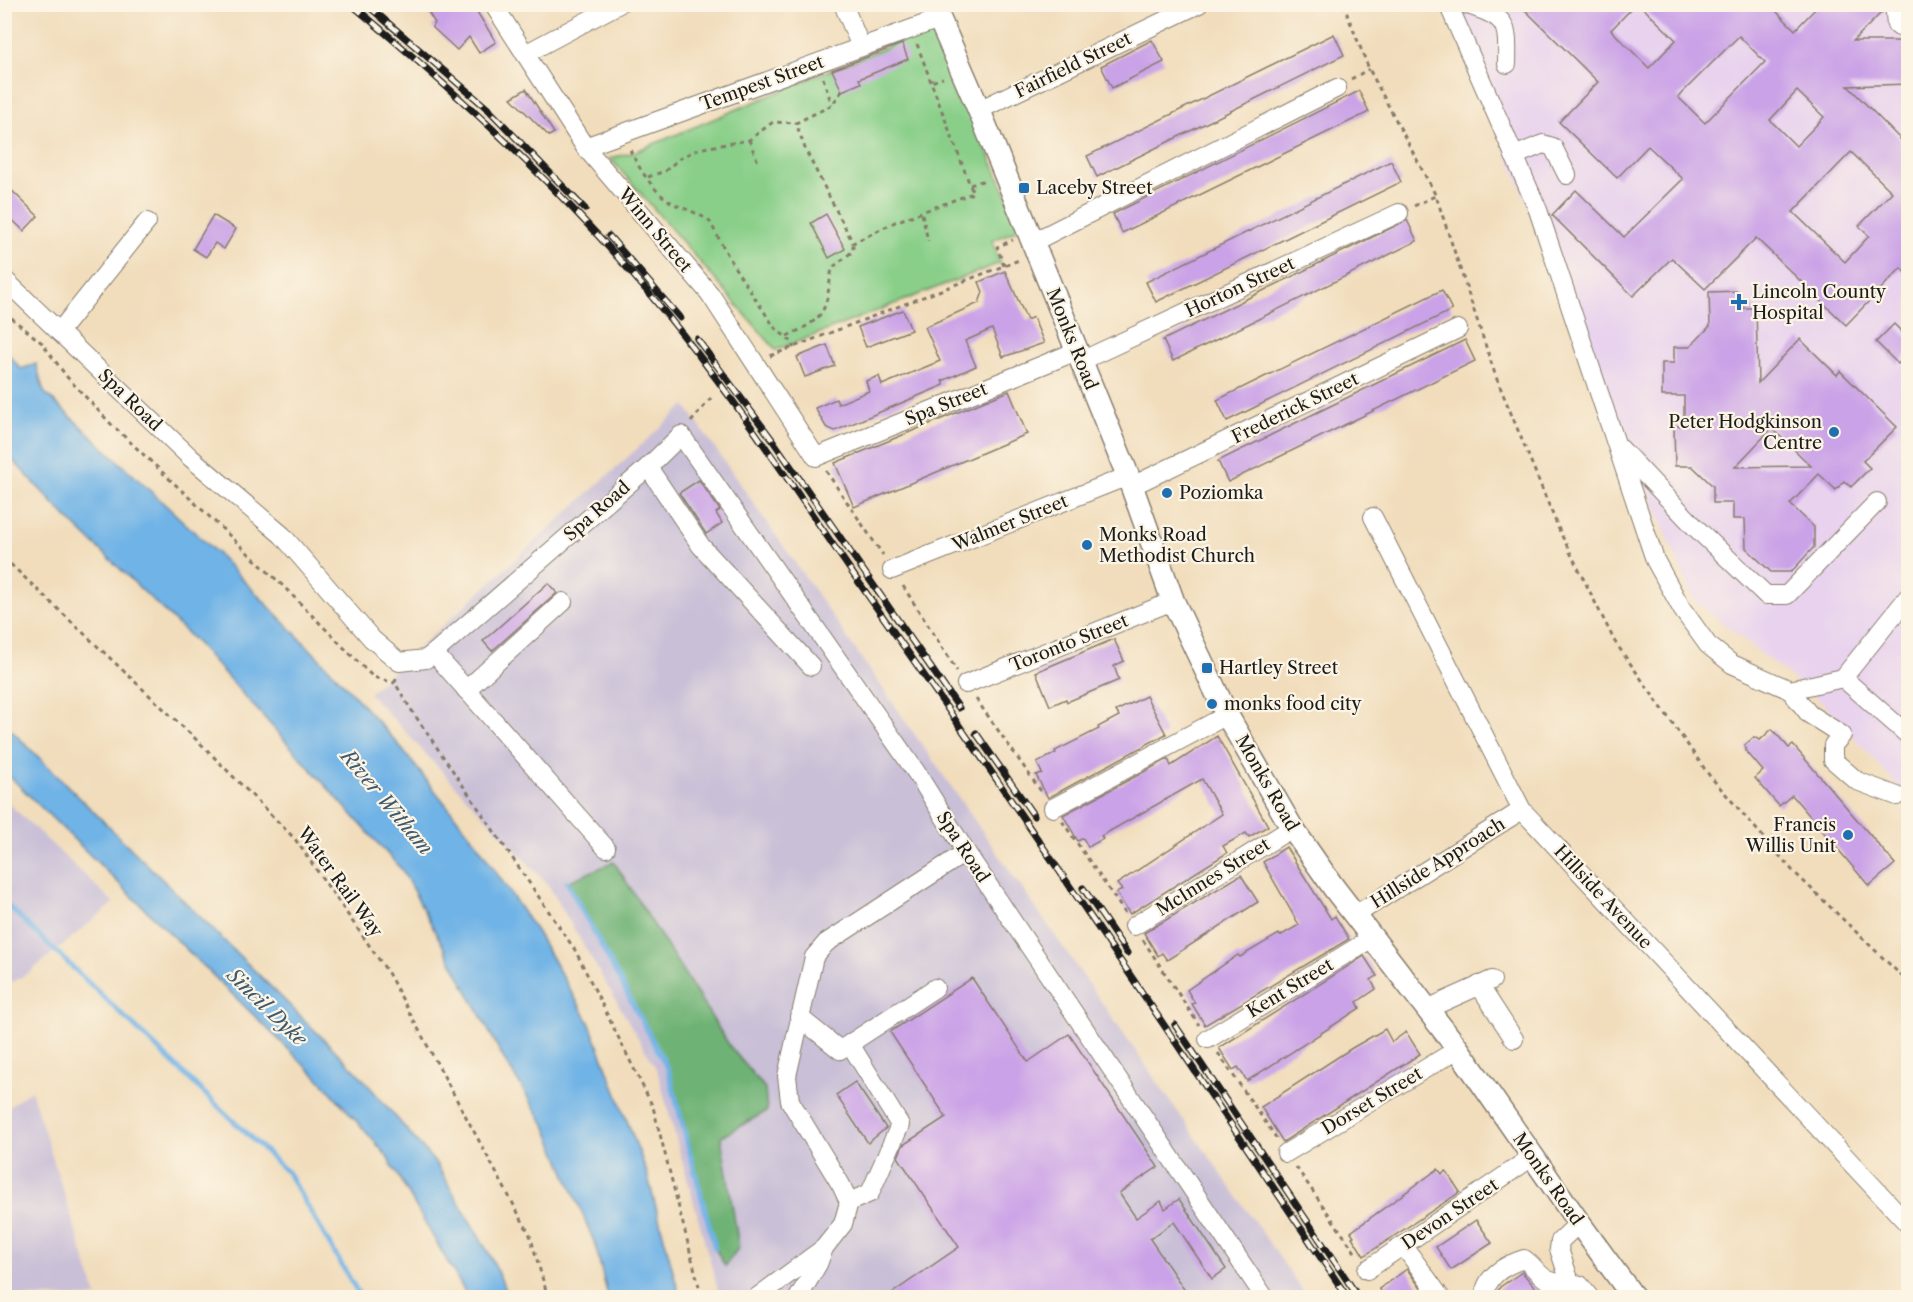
<svg xmlns="http://www.w3.org/2000/svg" width="1913" height="1302" font-family="'Libre Caslon Text',serif">
  <style>
    .built { fill: #e8d2ee }
    .industrial { fill: #c9bfd7 }
    .green { fill: #89cf89; stroke: #527652; stroke-width: 1.5 }
    .forest { fill: #6eb275; stroke: #456748; stroke-width: 1.5 }
    .water { fill: #70b3e6; stroke: #466881; stroke-width: 1.5 }
    .lines { fill: none; stroke-linecap: round; stroke-linejoin: round }
    .stream { stroke: #70b3e6; stroke-width: 5 }
    .building { fill: #caa2e7; fill-rule: evenodd }
    .minor-casing { stroke: #867c6c; stroke-width: 20 }
    .major-casing { stroke: #867c6c; stroke-width: 25 }
    .path { stroke: #867c6c; stroke-width: 3; stroke-dasharray: 4.5 4.5; stroke-linecap: butt }
    .minor { stroke: #fff; stroke-width: 18 }
    .major { stroke: #fff; stroke-width: 22 }
    .rail-casing { stroke: #1c1c1c; stroke-width: 7 }
    .rail { stroke: #fcf5e5; stroke-width: 4.5; stroke-dasharray: 14; stroke-linecap: butt }
    .poi-dot { fill: #1f6fb2; stroke: #fcf5e5; stroke-width: 2 }
    .labels { text-anchor: middle; stroke-width: 4.5; stroke-linejoin: round; paint-order: stroke }
    .street-label { font-size: 18px; fill: #1c1c1c; stroke: #fcf5e5 }
    .poi-label { font-size: 18px; fill: #1c1c1c; stroke: #fcf5e5; text-anchor: start }
    .water-label { font-size: 20px; font-style: italic; fill: #3e586d; stroke: #fcf5e5 }
  </style>
  <rect width="100%" height="100%" fill="#fcf5e5"/>
  <filter id="ink" filterUnits="userSpaceOnUse"><feTurbulence type="fractalNoise" baseFrequency=".0167" numOctaves="2"/><feDisplacementMap in="SourceGraphic" scale="12" xChannelSelector="R" yChannelSelector="G"/><feConvolveMatrix kernelMatrix="1 2 1 2 8 2 1 2 1" color-interpolation-filters="sRGB"/></filter>
  <filter id="wash" filterUnits="userSpaceOnUse"><feTurbulence type="fractalNoise" baseFrequency=".008" numOctaves="4" result="noise"/><feDisplacementMap in="SourceGraphic" scale="24" xChannelSelector="R" yChannelSelector="G"/><feGaussianBlur stdDeviation="1.35" result="paint"/><feColorMatrix in="noise" values="0 0 0 0 0 0 0 0 0 0 0 0 0 0 0 0 0 1.4 0 .05"/><feComposite in="paint" operator="in"/></filter>
  <g filter="url(#wash)">
    <rect width="100%" height="100%" fill="#f1ddbc"/>
    <!-- built -->
    <polygon class="built" points="1444,5 1908,5 1908,797 1824,704 1694,600"/>
    <!-- industrial -->
    <g class="industrial">
      <polygon points="685,405 1307,1297 720,1297 657,1070 548,885 369,693"/>
      <polygon points="5,800 114,903 30,972 5,986"/>
      <polygon points="31,1090 97,1297 5,1297 5,1110"/>
    </g>
    <!-- green -->
    <polygon class="green" points="934,27 1021,228 992,241 1000,263 776,350 610,158 632,153"/>
    <!-- forest -->
    <polygon class="forest" points="614,862 731,1048 765,1088 767,1111 721,1137 739,1247 725,1266 715,1248 668,1069 567,882"/>
    <!-- water -->
    <g class="water">
      <polygon points="5,350 21,369 36,364 44,392 217,553 343,683 397,743 475,841 536,931 589,1022 646,1170 680,1297 608,1297 595,1244 545,1125 504,1059 402,870 195,641 66,517 5,452"/>
      <polygon points="5,724 358,1073 437,1165 491,1257 509,1297 468,1297 386,1155 324,1084 5,772"/>
    </g>
    <g class="lines">
      <!-- stream -->
      <g class="stream">
        <polyline points="567,882 668,1069 715,1248"/>
        <polyline points="4,902 288,1173 361,1298"/>
      </g>
    </g>
    <g id="blocks">
      <!-- building -->
      <g class="building">
        <polygon points="423,4 472,4 496,42 479,53 469,37 457,50 432,27 435,23"/>
        <path d="M 1519,4 L 1636,4 L 1611,30 L 1649,68 L 1676,40 L 1639,4 L 1769,4 L 1795,30 L 1820,4 L 1883,4 L 1883,11 L 1853,41 L 1908,41 L 1908,84 L 1848,86 L 1908,147 L 1908,274 L 1901,268 L 1846,325 L 1756,238 L 1705,289 L 1672,258 L 1633,296 L 1552,215 L 1576,190 L 1624,237 L 1683,179 L 1648,146 L 1617,178 L 1559,122 L 1598,82 ZM 1739,36 L 1765,62 L 1705,123 L 1678,97 ZM 1797,91 L 1824,117 L 1796,146 L 1770,120 ZM 1851,152 L 1892,192 L 1859,226 L 1869,236 L 1845,262 L 1793,212 Z"/>
        <polygon points="1334,34 1344,55 1097,177 1087,156"/>
        <polygon points="1152,40 1164,62 1112,88 1101,66"/>
        <polygon points="902,44 908,59 859,79 861,83 842,91 832,70"/>
        <polygon points="526,89 554,133 549,136 511,98"/>
        <polygon points="1359,91 1369,112 1122,233 1113,214"/>
        <polygon points="1391,161 1401,182 1156,302 1146,282"/>
        <polygon points="4,183 38,216 24,231 4,212"/>
        <polygon points="826,214 845,249 829,258 811,223"/>
        <polygon points="213,215 236,229 224,249 215,243 206,257 193,249"/>
        <polygon points="1407,220 1417,241 1173,361 1163,340"/>
        <polygon points="1005,271 1027,320 1033,317 1044,343 1003,357 992,329 965,341 976,366 942,381 944,385 835,431 826,427 815,408 836,399 838,404 869,391 866,381 879,376 882,385 940,361 925,327 979,303 983,292 979,282"/>
        <polygon points="1442,290 1452,310 1227,421 1217,400"/>
        <path d="M 1739,291 L 1740,308 L 1756,308 L 1758,383 L 1800,339 L 1837,375 L 1840,371 L 1897,427 L 1863,461 L 1870,468 L 1851,487 L 1844,481 L 1836,490 L 1819,474 L 1790,504 L 1814,527 L 1814,547 L 1791,572 L 1771,572 L 1746,548 L 1745,519 L 1733,519 L 1733,503 L 1713,503 L 1713,486 L 1692,466 L 1675,466 L 1674,426 L 1684,426 L 1684,396 L 1662,396 L 1662,363 L 1674,363 L 1674,347 L 1690,347 L 1710,326 L 1709,292 ZM 1772,428 L 1811,466 L 1735,467 Z"/>
        <polygon points="903,310 911,330 866,347 858,327"/>
        <polygon points="1894,324 1908,338 1908,353 1898,364 1876,342"/>
        <polygon points="1465,340 1475,361 1228,482 1218,461"/>
        <polygon points="827,345 835,366 805,377 797,357"/>
        <polygon points="1009,391 1027,434 854,507 835,463"/>
        <polygon points="699,480 720,510 716,513 722,523 706,534 679,493"/>
        <polygon points="548,583 557,593 492,651 483,641"/>
        <polygon points="1114,639 1124,661 1114,666 1119,680 1067,702 1066,699 1050,706 1036,672"/>
        <polygon points="1146,696 1166,734 1048,798 1036,775 1042,773 1037,763 1056,753 1055,751 1099,729 1098,727 1119,716 1116,711"/>
        <polygon points="1772,729 1789,748 1793,745 1895,864 1869,886 1792,795 1779,806 1755,778 1763,771 1746,751 1745,745 1754,737 1760,740"/>
        <polygon points="1217,736 1268,826 1249,837 1246,833 1223,846 1227,853 1130,914 1116,893 1122,890 1117,884 1222,814 1202,779 1101,836 1103,839 1088,847 1083,838 1078,841 1063,815 1168,759 1171,766"/>
        <polygon points="1286,847 1331,919 1335,916 1349,939 1205,1025 1192,1004 1195,1003 1187,990 1238,955 1240,957 1279,934 1280,936 1299,925 1263,862"/>
        <polygon points="1241,875 1258,902 1167,960 1162,953 1158,956 1144,933"/>
        <polygon points="1364,956 1377,976 1371,980 1376,989 1357,1002 1360,1008 1247,1081 1238,1067 1233,1070 1219,1048"/>
        <polygon points="972,978 1028,1062 1069,1034 1158,1167 1119,1193 1136,1218 1161,1201 1165,1209 1179,1199 1226,1269 1212,1279 1174,1222 1150,1239 1190,1298 885,1298 959,1247 898,1157 903,1145 946,1117 890,1032"/>
        <polygon points="1385,1029 1392,1042 1406,1032 1420,1054 1283,1142 1261,1107 1352,1048"/>
        <polygon points="855,1082 886,1128 868,1143 836,1095"/>
        <polygon points="1438,1169 1442,1174 1446,1171 1460,1192 1364,1256 1352,1237 1354,1236 1351,1232"/>
        <polygon points="1476,1220 1492,1243 1451,1270 1436,1247"/>
        <polygon points="1407,1269 1422,1290 1411,1298 1386,1298 1379,1289"/>
        <polygon points="1522,1272 1544,1298 1495,1298 1500,1287"/>
      </g>
    </g>
  </g>
  <g filter="url(#ink)">
    <use href="#blocks" fill-opacity="0" stroke="#867c6c" stroke-width="1.5"/>
    <g class="lines">
      <!-- minor casing -->
      <g class="minor-casing">
        <g id="minor">
          <polyline points="493,4 585,147 710,294 816,457 1077,351"/>
          <polyline points="843,4 861,47"/>
          <polyline points="1448,4 1538,210 1655,560 1682,609 1708,645 1732,664 1790,690 1843,678 1908,597"/>
          <path d="M 1465,4 C 1507,18 1508,20 1507,64"/>
          <polyline points="1894,4 1896,24 1899,27 1908,27"/>
          <polyline points="525,54 619,4"/>
          <polyline points="979,110 1199,4"/>
          <polyline points="585,147 939,19"/>
          <polyline points="1514,156 1543,144 1553,147 1567,175"/>
          <polyline points="1033,242 1337,88"/>
          <polyline points="4,279 191,458 282,535 372,639 399,662 426,659 434,653 648,467 681,435 916,772 966,852 1265,1298"/>
          <polyline points="59,332 147,222"/>
          <polyline points="1081,361 1399,213"/>
          <polyline points="1620,448 1695,527 1766,595 1787,595 1877,502"/>
          <polyline points="648,467 701,546 811,666"/>
          <polyline points="1132,486 1458,329"/>
          <polyline points="1373,517 1522,810 1908,1224"/>
          <polyline points="892,570 1128,476"/>
          <polyline points="434,653 606,848"/>
          <polyline points="1843,678 1908,735"/>
          <polyline points="966,684 1173,601"/>
          <polyline points="466,690 563,602"/>
          <polyline points="1790,690 1809,714 1842,735 1833,745 1833,760 1857,781 1897,796"/>
          <polyline points="1053,808 1227,715"/>
          <polyline points="1355,915 1522,810"/>
          <polyline points="1134,926 1292,828"/>
          <polyline points="1479,985 1514,1039"/>
          <polyline points="1427,1009 1492,980"/>
          <polyline points="799,1017 840,1050 935,988"/>
          <polyline points="1208,1039 1372,938"/>
          <polyline points="1286,1153 1458,1049"/>
          <polyline points="849,1202 870,1193 900,1125 850,1044"/>
          <polyline points="1403,1245 1441,1298"/>
          <polyline points="1367,1270 1532,1157"/>
          <polyline points="1570,1282 1559,1249 1560,1241 1579,1223"/>
          <polyline points="756,1298 824,1248"/>
          <polyline points="798,1298 818,1264 824,1248 843,1224 849,1202 841,1185 790,1101 787,1076 814,957 826,943 966,852"/>
          <path d="M 1484,1298 C 1485,1276 1505,1265 1524,1259 C 1532,1264 1538,1274 1546,1279 C 1556,1285 1569,1282 1580,1285 L 1590,1298"/>
        </g>
      </g>
      <!-- major casing -->
      <g class="major-casing">
        <polyline id="major" points="933,4 979,110 1128,476 1173,601 1227,715 1292,828 1334,888 1458,1049 1579,1223 1634,1298"/>
      </g>
      <!-- path -->
      <g class="path">
        <polyline points="1343,4 1369,69 1436,196 1496,377 1560,532 1615,642 1709,775 1793,871 1908,982"/>
        <polyline points="917,44 931,82"/>
        <polyline points="823,78 832,105"/>
        <polyline points="1351,79 1369,69"/>
        <polyline points="842,91 832,105 796,123 806,151 853,243 895,222 973,193 931,82 943,78"/>
        <polyline points="749,140 758,162"/>
        <path d="M 630,150 C 638,166 652,190 668,200 C 681,209 697,211 710,222 L 733,265 L 775,328 L 793,343 L 793,348"/>
        <polyline points="648,177 665,171 679,159 698,149 749,140 773,122 796,123"/>
        <polyline points="970,185 985,180"/>
        <polyline points="1414,206 1435,196"/>
        <polyline points="922,214 928,241"/>
        <polyline points="1004,266 997,247 1013,240"/>
        <polyline points="4,312 42,343 67,377 110,423 282,585 373,677 395,683"/>
        <path d="M 787,336 C 829,317 825,310 832,268 L 853,251 L 853,243"/>
        <polyline points="770,356 1019,260"/>
        <polyline points="691,422 711,398"/>
        <polyline points="826,471 883,555"/>
        <polyline points="4,558 202,745 295,839 387,971 530,1235 548,1298"/>
        <polyline points="903,586 957,671"/>
        <polyline points="396,678 395,683 410,708 575,950 653,1107 702,1298"/>
        <polyline points="976,699 1043,794"/>
        <polyline points="1062,821 1125,913"/>
        <polyline points="1143,940 1199,1025"/>
        <polyline points="1218,1053 1277,1139"/>
        <polyline points="1296,1167 1357,1255"/>
      </g>
      <!-- minor -->
      <use href="#minor" class="minor"/>
      <!-- major -->
      <use href="#major" class="major"/>
      <!-- rail casing -->
      <g class="rail-casing">
        <g id="rail">
          <path d="M 351,4 C 472,105 586,212 683,335 C 756,428 820,528 888,624 C 1045,846 1196,1073 1348,1298"/>
          <polyline points="366,4 488,109 585,209"/>
          <polyline points="609,236 680,318"/>
          <polyline points="697,339 771,438 959,708"/>
          <polyline points="976,733 1034,816"/>
          <polyline points="1083,888 1127,953"/>
          <polyline points="1175,1025 1359,1298"/>
        </g>
      </g>
      <!-- rail -->
      <use href="#rail" class="rail"/>
    </g>
  </g>
  <!-- markers -->
  <g class="poi-dot">
    <rect x="1018" y="182" width="12" height="12" rx="3"/>
    <path d="M1736 293h6v6h6v6h-6v6h-6v-6h-6v-6h6z"/>
    <circle cx="1834" cy="432" r="6"/>
    <circle cx="1167" cy="493" r="6"/>
    <circle cx="1087" cy="545" r="6"/>
    <rect x="1201" y="662" width="12" height="12" rx="3"/>
    <circle cx="1212" cy="704" r="6"/>
    <circle cx="1848" cy="835" r="6"/>
  </g>
  <g class="labels">
    <!-- street labels -->
    <g class="street-label">
      <text transform="translate(1073 65) rotate(-26)" y="6">Fairfield Street</text>
      <text transform="translate(762 83) rotate(-20)" y="6">Tempest Street</text>
      <text transform="translate(655 230) rotate(50)" y="6">Winn Street</text>
      <text transform="translate(1240 287) rotate(-25)" y="6">Horton Street</text>
      <text transform="translate(1072 339) rotate(68)" y="6">Monks Road</text>
      <text transform="translate(130 400) rotate(44)" y="6">Spa Road</text>
      <text transform="translate(946 404) rotate(-22)" y="6">Spa Street</text>
      <text transform="translate(1295 408) rotate(-26)" y="6">Frederick Street</text>
      <text transform="translate(597 511) rotate(-41)" y="6">Spa Road</text>
      <text transform="translate(1010 523) rotate(-22)" y="6">Walmer Street</text>
      <text transform="translate(1069 643) rotate(-22)" y="6">Toronto Street</text>
      <text transform="translate(1267 783) rotate(60)" y="6">Monks Road</text>
      <text transform="translate(963 847) rotate(57)" y="6">Spa Road</text>
      <text transform="translate(1438 863) rotate(-32)" y="6">Hillside Approach</text>
      <text transform="translate(1213 877) rotate(-32)" y="6">McInnes Street</text>
      <text transform="translate(340 882) rotate(54)" y="6">Water Rail Way</text>
      <text transform="translate(1603 897) rotate(47)" y="6">Hillside Avenue</text>
      <text transform="translate(1290 988) rotate(-31)" y="6">Kent Street</text>
      <text transform="translate(1372 1101) rotate(-31)" y="6">Dorset Street</text>
      <text transform="translate(1548 1179) rotate(55)" y="6">Monks Road</text>
      <text transform="translate(1450 1214) rotate(-34)" y="6">Devon Street</text>
    </g>
    <!-- poi labels -->
    <g class="poi-label">
      <text x="1036" y="194">Laceby Street</text>
      <text x="1752" y="298">Lincoln County<tspan x="1752" dy="21">Hospital</tspan></text>
      <text x="1822" y="428" text-anchor="end">Peter Hodgkinson<tspan x="1822" dy="21">Centre</tspan></text>
      <text x="1179" y="499">Poziomka</text>
      <text x="1099" y="541">Monks Road<tspan x="1099" dy="21">Methodist Church</tspan></text>
      <text x="1219" y="674">Hartley Street</text>
      <text x="1224" y="710">monks food city</text>
      <text x="1836" y="831" text-anchor="end">Francis<tspan x="1836" dy="21">Willis Unit</tspan></text>
    </g>
    <!-- water labels -->
    <g class="water-label">
      <text transform="translate(387 802) rotate(50)" y="7">River Witham</text>
      <text transform="translate(267 1007) rotate(44)" y="7">Sincil Dyke</text>
    </g>
  </g>
  <!-- margin -->
  <rect width="1913" height="1302" fill="none" stroke="#fcf5e5" stroke-width="24"/>
</svg>
